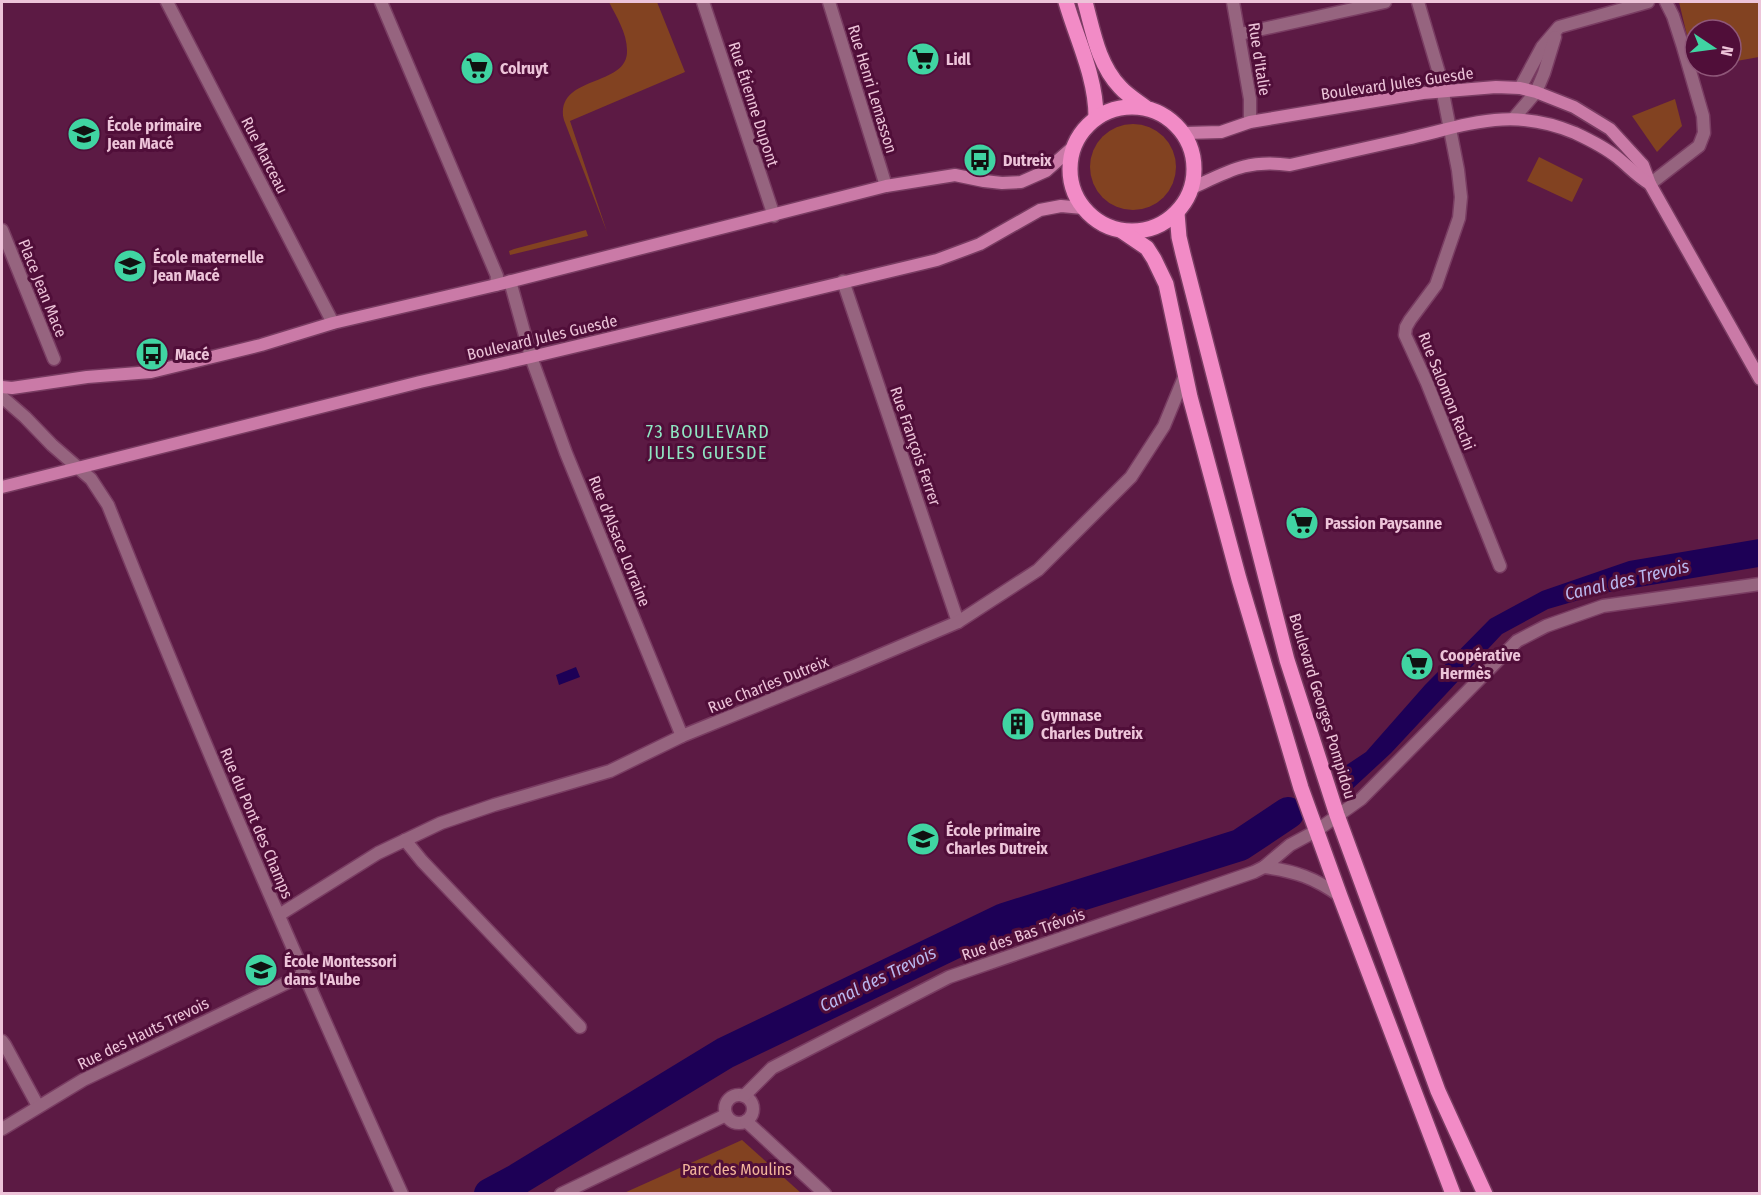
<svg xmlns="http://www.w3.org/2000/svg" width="1761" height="1195" font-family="'Fira Sans Condensed',sans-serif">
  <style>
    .green { fill: #824221 }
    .water { fill: #1d0056 }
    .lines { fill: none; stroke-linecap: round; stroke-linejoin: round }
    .river { stroke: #1d0056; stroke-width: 32 }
    .street-casing { stroke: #793c62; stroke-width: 15 }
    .secondary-casing { stroke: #793c62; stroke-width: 15 }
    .primary-casing { stroke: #793c62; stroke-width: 18 }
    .street { stroke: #96647f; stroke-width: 12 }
    .secondary { stroke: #ca7aa7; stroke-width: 12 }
    .primary { stroke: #f28bc6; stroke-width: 15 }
    .labels { text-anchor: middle; stroke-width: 6; stroke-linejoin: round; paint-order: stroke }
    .poi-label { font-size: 16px; font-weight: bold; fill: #edc4d9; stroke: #500e39; text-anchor: start }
    .street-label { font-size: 16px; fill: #edc4d9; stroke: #500e39 }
    .park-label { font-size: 16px; fill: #f2b69b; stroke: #500e39 }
    .neighbourhood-label { font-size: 18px; letter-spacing: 1.5px; fill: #90e7c3; stroke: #500e39 }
    .water-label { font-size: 18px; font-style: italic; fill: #b9b7ef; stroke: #500e39 }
  </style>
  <rect width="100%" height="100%" fill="#5c1a44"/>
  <!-- green -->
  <g class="green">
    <path d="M 609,2 L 657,2 L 685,72 L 570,121 L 607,232 L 564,120 C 554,74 629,88 627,50 C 627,33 616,16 609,2 Z"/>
    <polygon points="1679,2 1759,2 1759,57 1731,62 1731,30 1695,30 1695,66 1712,66 1695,69"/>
    <polygon points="1675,99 1682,126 1657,152 1632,116"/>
    <circle cx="1133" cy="167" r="43"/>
    <polygon points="1539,157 1583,179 1572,202 1527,181"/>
    <polygon points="586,230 588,236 510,255 509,251 514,249"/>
    <polygon points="742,1140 801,1193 624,1193"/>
  </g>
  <!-- water -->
  <g class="water">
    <polygon points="1759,539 1759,567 1603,593 1548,609 1502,634 1391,753 1350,791 1342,768 1366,752 1425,685 1490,619 1542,591 1629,561"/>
    <polygon points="576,667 580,677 559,685 556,675"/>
  </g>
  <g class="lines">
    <!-- river -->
    <polyline class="river" points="490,1194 518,1179 725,1053 1004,919 1240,845 1288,813"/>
    <!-- street casing -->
    <g class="street-casing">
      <g id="street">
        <polyline points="167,2 333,323"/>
        <polyline points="381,2 497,276 496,285"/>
        <polyline points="703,2 774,216"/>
        <polyline points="829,2 886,186"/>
        <polyline points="1233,2 1250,99 1250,122"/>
        <polyline points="1418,2 1439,73 1458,170 1461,197 1459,218 1436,285 1410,320 1406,327 1405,335 1427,383 1500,566"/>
        <polyline points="1240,34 1385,2"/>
        <polyline points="1520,88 1542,47 1559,27 1648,2"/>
        <polyline points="1514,118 1536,92 1544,73 1555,37"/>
        <polyline points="1650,184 1699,146 1704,133 1703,116 1683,47 1673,16 1666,2"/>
        <polyline points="2,230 54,359"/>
        <polyline points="510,281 531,357 566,453 682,736"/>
        <polyline points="843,281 958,622"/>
        <path d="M 2,397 L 25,417 L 52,445 L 91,479 L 108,505 C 200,737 299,966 402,1194"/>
        <polyline points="405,840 422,861 580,1027"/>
        <path d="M 1264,867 C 1295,871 1315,878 1340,896"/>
        <polyline points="279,915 378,853 441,823 494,805 610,771 682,736 852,667 958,622 1038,570 1131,477 1164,426 1185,375"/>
        <polyline points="2,1041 5,1045 38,1106"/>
        <circle cx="739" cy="1109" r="14"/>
        <polyline points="744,1096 772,1068 949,977 1254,872 1264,867 1290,845 1316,831 1361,799 1517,641 1546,626 1603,606 1760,584"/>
        <polyline points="746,1121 825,1194"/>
        <polyline points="2,1129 83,1080 303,975"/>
        <polyline points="561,1194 726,1115"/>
      </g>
    </g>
    <!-- secondary casing -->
    <g class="secondary-casing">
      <g id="secondary">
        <polyline points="1185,133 1221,132 1250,122 1423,93 1496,87 1520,88 1536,92 1574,107 1610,129 1643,165 1650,184 1760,379"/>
        <path d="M 1192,188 C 1229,171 1247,159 1290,165 C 1329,156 1367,148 1406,139 C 1468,125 1511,106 1575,133 C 1590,140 1606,148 1618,158 C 1629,167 1638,177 1650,184"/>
        <polyline points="2,387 12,388 87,377 151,372 261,345 333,323 496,285 886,186 955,175 984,181 1002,183 1021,182 1046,171 1073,147"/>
        <polyline points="2,487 420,382 531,357 937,260 980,244 1040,210 1061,206 1083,208"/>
      </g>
    </g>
    <!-- primary casing -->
    <g class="primary-casing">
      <g id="primary">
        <path d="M 1066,2 C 1077,40 1096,77 1096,117"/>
        <path d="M 1085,2 C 1093,31 1098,64 1120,87 C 1127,95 1137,101 1145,107"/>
        <circle cx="1132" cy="169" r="62"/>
        <polyline points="1177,213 1179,237 1183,254 1287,660 1337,815 1438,1091 1485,1194"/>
        <polyline points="1122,231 1147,248 1154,259 1166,284 1190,397 1239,579 1301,788 1340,896 1453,1194"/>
      </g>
    </g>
    <!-- street -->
    <use href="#street" class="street"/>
    <!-- secondary -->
    <use href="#secondary" class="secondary"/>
    <!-- primary -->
    <use href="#primary" class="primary"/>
  </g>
  <!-- icons -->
  <defs>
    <g id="supermarket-disc" transform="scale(1.725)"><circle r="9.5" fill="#40d4a2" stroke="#500e39"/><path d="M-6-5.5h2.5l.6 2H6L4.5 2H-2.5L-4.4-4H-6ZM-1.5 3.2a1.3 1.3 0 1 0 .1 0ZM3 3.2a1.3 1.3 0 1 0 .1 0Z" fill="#111"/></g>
    <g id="school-disc" transform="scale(1.725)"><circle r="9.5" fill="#40d4a2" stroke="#500e39"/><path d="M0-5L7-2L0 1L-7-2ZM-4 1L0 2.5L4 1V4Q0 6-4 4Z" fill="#111"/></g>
    <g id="bus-disc" transform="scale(1.725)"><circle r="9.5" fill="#40d4a2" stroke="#500e39"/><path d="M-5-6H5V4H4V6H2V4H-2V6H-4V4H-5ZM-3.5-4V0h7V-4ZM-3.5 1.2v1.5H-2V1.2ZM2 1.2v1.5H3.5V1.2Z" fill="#111"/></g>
    <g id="building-disc" transform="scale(1.725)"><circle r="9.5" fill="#40d4a2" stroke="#500e39"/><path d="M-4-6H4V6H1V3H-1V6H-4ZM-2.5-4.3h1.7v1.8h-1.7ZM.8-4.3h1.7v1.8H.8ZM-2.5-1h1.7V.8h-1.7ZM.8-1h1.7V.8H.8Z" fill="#111"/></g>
  </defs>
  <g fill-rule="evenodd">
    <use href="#supermarket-disc" x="923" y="59"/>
    <use href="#supermarket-disc" x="477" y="68"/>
    <use href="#school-disc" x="84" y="134"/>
    <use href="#bus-disc" x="980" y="160"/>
    <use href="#school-disc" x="130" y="266"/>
    <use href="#bus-disc" x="152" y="354"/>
    <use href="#supermarket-disc" x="1302" y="523"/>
    <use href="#supermarket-disc" x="1417" y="664"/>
    <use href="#building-disc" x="1018" y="724"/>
    <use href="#school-disc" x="923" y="839"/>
    <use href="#school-disc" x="261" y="970"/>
  </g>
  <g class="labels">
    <!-- poi labels -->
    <g class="poi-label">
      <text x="946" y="65">Lidl</text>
      <text x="500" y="74">Colruyt</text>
      <text x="107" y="131">École primaire<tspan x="107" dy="18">Jean Macé</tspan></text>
      <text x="1003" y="166">Dutreix</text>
      <text x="153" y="263">École maternelle<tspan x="153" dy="18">Jean Macé</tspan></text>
      <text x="175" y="360">Macé</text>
      <text x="1325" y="529">Passion Paysanne</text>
      <text x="1440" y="661">Coopérative<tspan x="1440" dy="18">Hermès</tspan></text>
      <text x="1041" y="721">Gymnase<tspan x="1041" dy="18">Charles Dutreix</tspan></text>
      <text x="946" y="836">École primaire<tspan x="946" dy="18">Charles Dutreix</tspan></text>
      <text x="284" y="967">École Montessori<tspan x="284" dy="18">dans l'Aube</tspan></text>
    </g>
    <!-- street labels -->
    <g class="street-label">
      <text transform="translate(1260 59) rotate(81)" y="6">Rue d'Italie</text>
      <text transform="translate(1397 83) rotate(-8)" y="6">Boulevard Jules Guesde</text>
      <text transform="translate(873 89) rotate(73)" y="6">Rue Henri Lemasson</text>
      <text transform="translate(754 104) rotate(72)" y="6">Rue Étienne Dupont</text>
      <text transform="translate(265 155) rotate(63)" y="6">Rue Marceau</text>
      <text transform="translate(43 288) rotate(68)" y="6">Place Jean Mace</text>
      <text transform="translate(542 337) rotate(-13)" y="6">Boulevard Jules Guesde</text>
      <text transform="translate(1447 391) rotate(68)" y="6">Rue Salomon Rachi</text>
      <text transform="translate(916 446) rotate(71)" y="6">Rue François Ferrer</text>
      <text transform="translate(620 541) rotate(68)" y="6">Rue d'Alsace Lorraine</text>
      <text transform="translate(768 684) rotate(-22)" y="6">Rue Charles Dutreix</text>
      <text transform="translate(1323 706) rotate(73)" y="6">Boulevard Georges Pompidou</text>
      <text transform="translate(257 823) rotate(67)" y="6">Rue du Pont des Champs</text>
      <text transform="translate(1023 934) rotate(-19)" y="6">Rue des Bas Trévois</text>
      <text transform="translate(143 1033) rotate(-26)" y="6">Rue des Hauts Trevois</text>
    </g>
    <!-- park labels -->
    <g class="park-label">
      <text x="737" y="1175">Parc des Moulins</text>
    </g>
    <!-- neighbourhood labels -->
    <g class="neighbourhood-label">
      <text x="708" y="438">73 BOULEVARD<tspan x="708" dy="21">JULES GUESDE</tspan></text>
    </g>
    <!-- water labels -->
    <g class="water-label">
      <text transform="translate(1627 580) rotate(-13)" y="6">Canal des Trevois</text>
      <text transform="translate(878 979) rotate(-26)" y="6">Canal des Trevois</text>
    </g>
  </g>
  <!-- border -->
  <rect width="1761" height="1195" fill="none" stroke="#edc4d9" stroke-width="6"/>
  <!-- north arrow -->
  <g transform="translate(1713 48) rotate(103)"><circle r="28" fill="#500e39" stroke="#8f5779" stroke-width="1.5"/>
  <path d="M0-4.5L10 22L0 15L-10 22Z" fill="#40d4a2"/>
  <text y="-9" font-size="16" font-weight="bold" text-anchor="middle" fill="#edc4d9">N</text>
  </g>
</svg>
